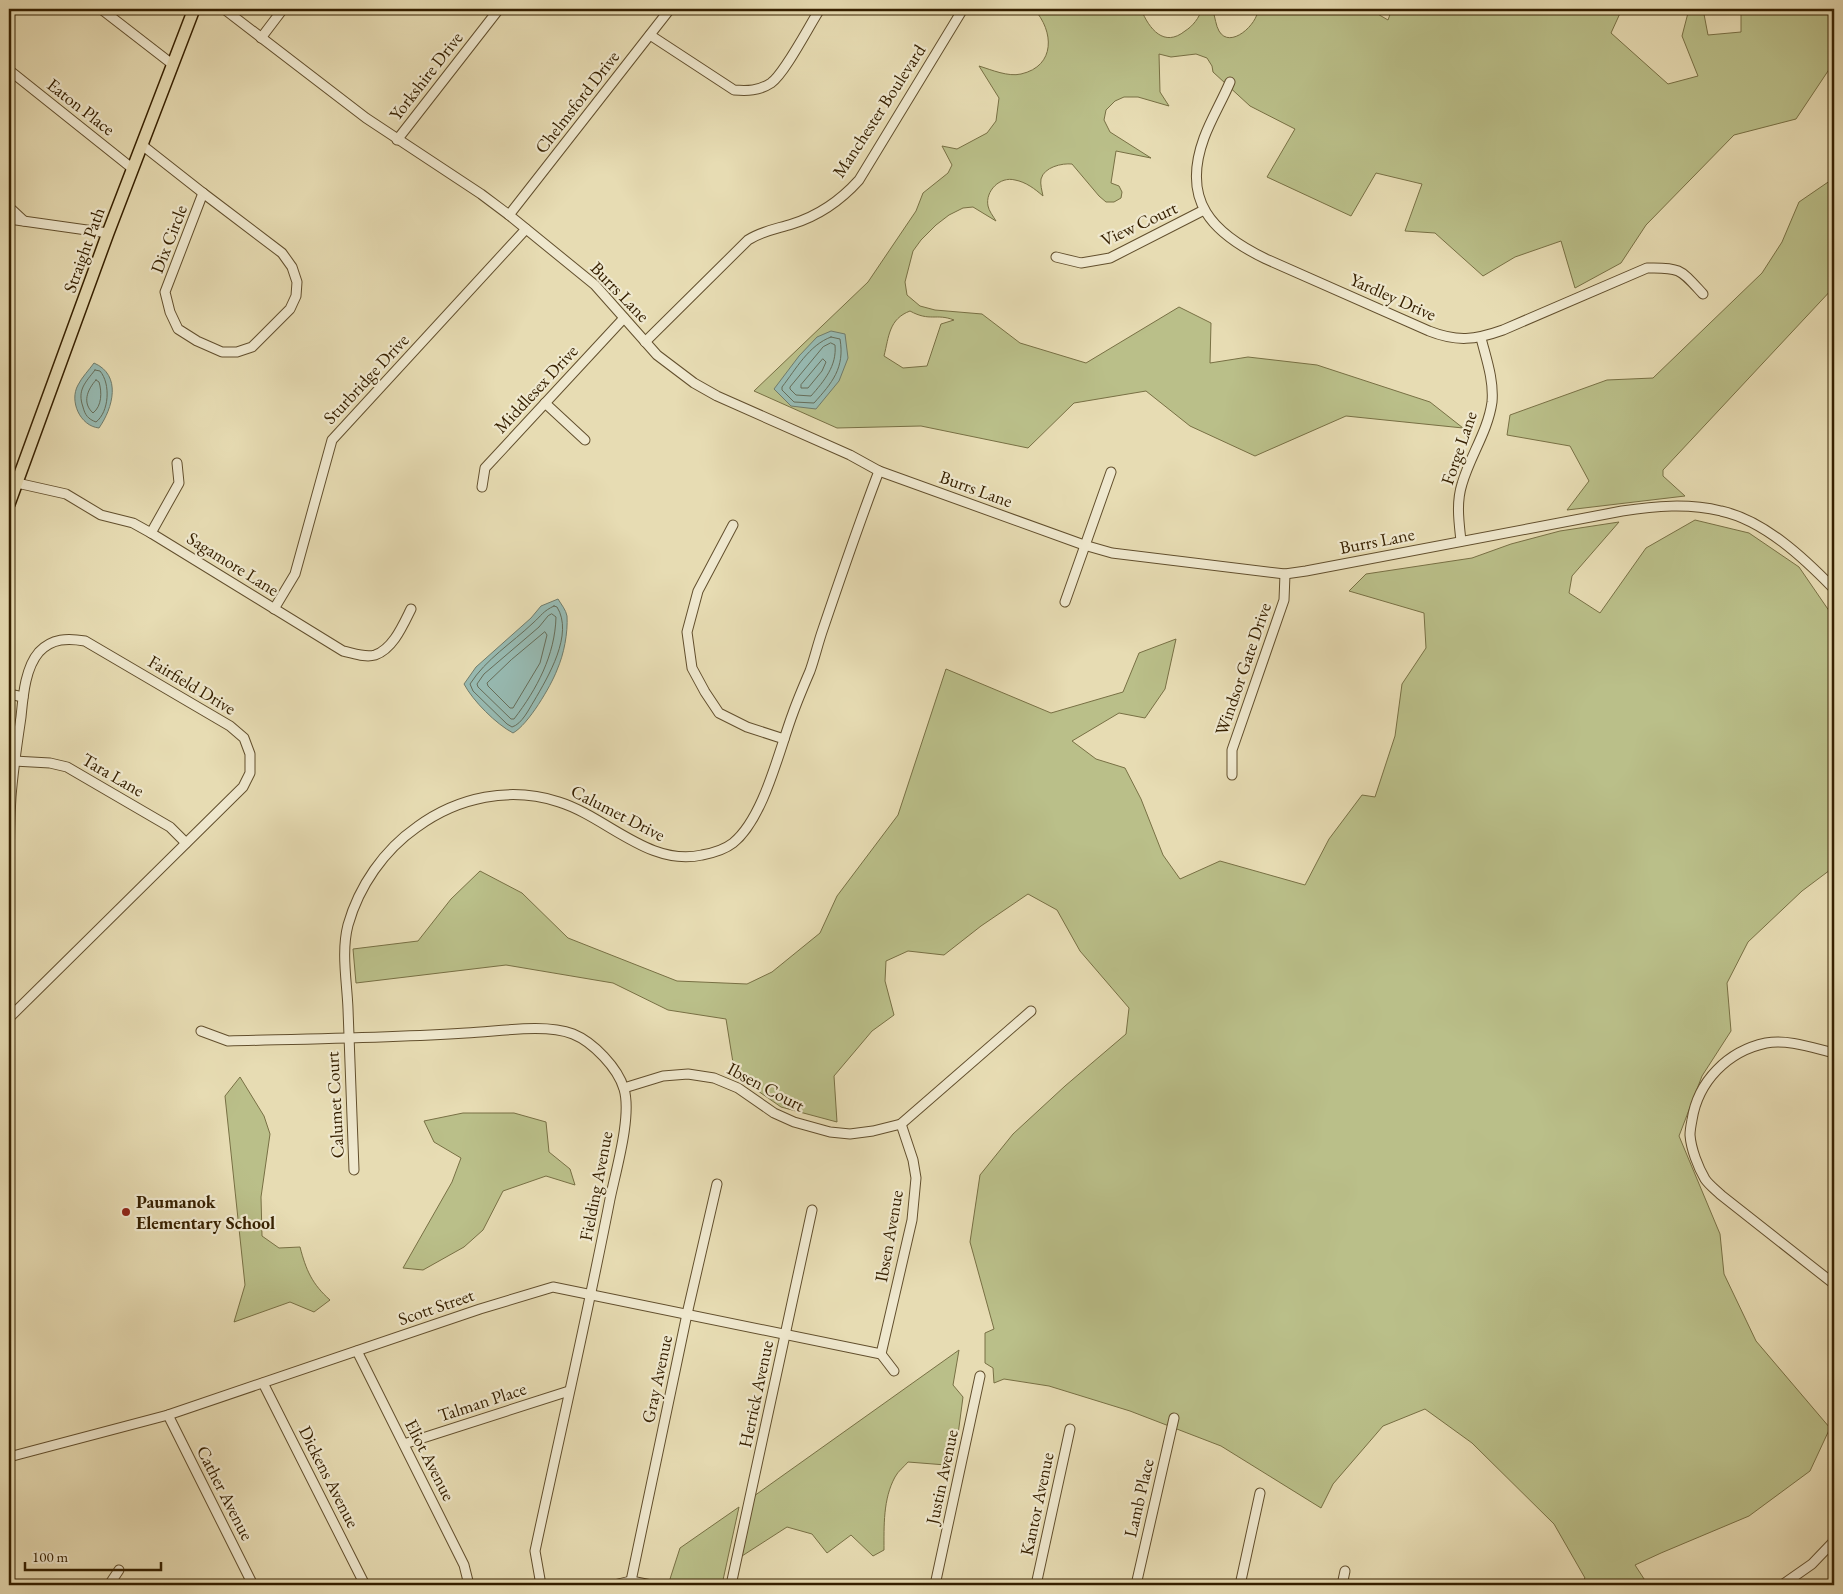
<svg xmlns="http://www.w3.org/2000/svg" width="1843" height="1594" font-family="'EB Garamond',serif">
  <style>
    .green { fill: #babf89; stroke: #787044; fill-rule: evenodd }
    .water { fill: #97bab2; stroke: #707c6b }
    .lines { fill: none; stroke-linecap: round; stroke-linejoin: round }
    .shore { stroke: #666d59; stroke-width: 1 }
    .minor-casing { stroke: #624f2d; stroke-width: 11 }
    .major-casing { stroke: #362000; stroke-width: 14 }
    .minor { stroke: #efe8ce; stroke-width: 9 }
    .major { stroke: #e7dcb3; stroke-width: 11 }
    .poi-dot { fill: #8f2418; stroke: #efe8ce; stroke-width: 2 }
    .labels { text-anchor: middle; stroke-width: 4.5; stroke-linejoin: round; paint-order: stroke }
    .street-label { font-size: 18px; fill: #362000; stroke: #efe8ce }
    .poi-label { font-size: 18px; font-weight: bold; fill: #362000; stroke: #efe8ce; text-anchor: start }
  </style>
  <rect width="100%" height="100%" fill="#e7dcb3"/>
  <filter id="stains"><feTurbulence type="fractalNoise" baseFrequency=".004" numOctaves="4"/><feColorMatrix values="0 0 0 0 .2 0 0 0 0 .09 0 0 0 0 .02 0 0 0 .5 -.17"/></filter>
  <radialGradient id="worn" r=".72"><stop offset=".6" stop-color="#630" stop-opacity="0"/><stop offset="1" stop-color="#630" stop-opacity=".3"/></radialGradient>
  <!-- green -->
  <g class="green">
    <path d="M 1034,9 L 1045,9 L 1063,13 L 1062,9 L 1141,9 C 1149,29 1164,48 1185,31 C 1193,26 1199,18 1202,9 L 1215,9 L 1213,11 C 1215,17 1216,26 1219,31 C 1230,50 1258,24 1258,9 L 1369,9 L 1388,20 L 1392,9 L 1622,9 L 1611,33 L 1668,84 L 1698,76 L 1682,36 L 1689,9 L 1703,9 L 1708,35 L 1741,32 L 1741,9 L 1834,9 L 1834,62 L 1796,119 L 1734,135 L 1646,225 L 1621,263 L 1575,288 L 1561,241 L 1515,257 L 1483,276 L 1435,233 L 1405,231 L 1422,184 L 1376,173 L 1351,216 L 1267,177 L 1295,129 L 1250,106 L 1213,72 L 1212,66 L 1207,58 L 1196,54 L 1171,57 L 1159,54 L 1160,92 L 1169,106 L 1138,97 L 1124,97 L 1115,101 L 1106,110 L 1104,120 L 1110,132 L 1151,158 L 1116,151 L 1111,183 L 1119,186 L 1122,192 L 1121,198 L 1114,202 L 1106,202 L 1099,196 L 1072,164 C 1062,163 1044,167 1041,179 C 1040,184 1042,191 1043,196 C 1035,189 1026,182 1015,180 C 1000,176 985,191 988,206 C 989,211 993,216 996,221 L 973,207 L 963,208 L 949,215 L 936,225 L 921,240 L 913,251 L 905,282 L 907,295 L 920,306 L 935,310 L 982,314 L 1020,343 L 1086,363 L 1179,307 L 1211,323 L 1210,363 L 1248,357 L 1317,365 L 1430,402 L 1463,428 L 1346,416 L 1255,456 L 1190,426 L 1146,391 L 1074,403 L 1028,448 L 921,426 L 837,428 L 754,391 L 868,282 L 916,211 L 923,193 L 948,173 L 952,165 L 942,146 L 957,149 L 987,133 L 996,121 L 999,98 L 979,66 C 992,70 1008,77 1021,74 C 1056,66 1054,31 1034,9 ZM 910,311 C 930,322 936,313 954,320 L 941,324 L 927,366 L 903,368 L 884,356 C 889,336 889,319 910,311 Z"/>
    <polygon points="1834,178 1834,287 1663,470 1663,476 1685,496 1567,510 1589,481 1570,446 1507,435 1510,415 1607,380 1653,378 1762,273 1782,242 1799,202"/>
    <polygon points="1695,520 1749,533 1799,567 1834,618 1834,867 1802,891 1748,942 1727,983 1731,1031 1702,1076 1679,1136 1720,1234 1724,1274 1756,1341 1830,1428 1810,1471 1749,1516 1661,1553 1635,1565 1648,1585 1579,1585 1585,1578 1554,1524 1472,1443 1425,1409 1383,1426 1333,1484 1321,1508 1221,1446 1130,1411 1049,1386 1004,1379 994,1383 993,1368 985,1363 985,1333 994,1329 970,1242 980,1175 1013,1134 1065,1086 1126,1034 1129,1008 1080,951 1057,910 1028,894 981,926 944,955 908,951 886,961 885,981 894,1015 872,1031 834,1076 837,1122 781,1107 735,1075 726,1019 668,1010 613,983 506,965 356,983 353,949 418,941 451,899 480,871 522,893 568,938 677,981 747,984 772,972 820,933 837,896 898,815 946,669 1051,713 1123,692 1139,653 1176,639 1165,689 1145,718 1119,713 1072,741 1096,759 1125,768 1141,799 1163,855 1180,879 1220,861 1305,885 1329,839 1362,795 1375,797 1395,736 1402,684 1426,648 1424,613 1349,591 1366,574 1472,558 1511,544 1560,531 1619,522 1572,576 1569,593 1600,613 1646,548"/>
    <path d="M 240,1077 L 264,1116 L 270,1134 L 261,1197 L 262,1236 L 279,1248 L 300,1247 C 306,1270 312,1284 330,1300 L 314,1312 L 290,1302 L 234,1322 L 245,1285 L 225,1096 Z"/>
    <polygon points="463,1113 514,1113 546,1122 549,1152 570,1169 575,1185 546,1176 503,1191 483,1230 464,1247 423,1270 403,1268 452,1182 461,1158 434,1142 424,1121"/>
    <path d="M 959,1350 L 953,1385 L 963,1397 L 957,1442 L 946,1465 L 908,1462 C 904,1467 898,1471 895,1477 C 883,1499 884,1526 884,1550 L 873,1556 L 851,1535 L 827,1553 L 812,1534 L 787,1527 L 742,1556 L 754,1496 Z"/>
    <polygon points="739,1507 723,1580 719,1585 684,1585 669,1582 680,1548"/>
  </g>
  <!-- water -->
  <g class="water">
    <polygon points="831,331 845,334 848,358 839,381 816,409 791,406 774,389 799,356 817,337"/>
    <path d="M 94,363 C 122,375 113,408 99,428 C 80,426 69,401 78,385 C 82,377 89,370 94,363 Z"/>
    <path d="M 558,599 C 561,604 566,610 567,616 C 568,633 564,654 557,670 C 551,686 528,725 513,733 C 496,724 473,701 464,684 L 476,667 L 531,618 L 541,606 Z"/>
  </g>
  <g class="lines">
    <!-- shore -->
    <g class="shore">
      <path d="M 831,337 L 840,339 C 845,368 832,383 814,403 L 794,402 L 782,390 L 782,387 C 796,369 809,345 831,337 Z"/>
      <path d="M 831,343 L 835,345 C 837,366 824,381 811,396 L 796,395 L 790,389 L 790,387 L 823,347 Z"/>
      <polygon points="823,359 826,362 822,371 808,388 801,388 801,385"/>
      <path d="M 95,370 L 100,371 C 111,384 109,412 96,422 C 88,419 85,415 83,407 C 77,390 85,383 95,370 Z"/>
      <path d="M 96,380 L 99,382 C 102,392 102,406 93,413 C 82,403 87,390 96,380 Z"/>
      <path d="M 554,606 L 557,607 C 574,634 548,677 534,701 C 529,709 522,724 512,727 L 507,724 L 473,691 L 470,684 C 486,659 512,643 533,623 C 541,616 543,611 554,606 Z"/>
      <path d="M 552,614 L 556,617 C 555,655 537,689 514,719 L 511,719 L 478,687 L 477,684 L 484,674 L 539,627 L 548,616 Z"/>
      <polygon points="545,632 547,635 540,663 513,708 510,708 488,686 487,683 511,660"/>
    </g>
    <!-- minor casing -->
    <g class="minor-casing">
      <g id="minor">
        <polyline points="101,9 172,64"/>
        <path d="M 224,9 L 366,118 L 481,194 L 509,215 L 595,285 L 657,355 L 694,383 L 717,396 L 850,455 L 879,471 L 1084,545 L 1112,553 L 1285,574 L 1306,571 L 1622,511 C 1655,506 1688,503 1721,511 C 1764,520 1805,559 1834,589"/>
        <path d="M 650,35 L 734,90 C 747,91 759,91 771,83 C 785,73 809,26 820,9"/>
        <polyline points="261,38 283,9"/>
        <polyline points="9,70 133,169"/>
        <path d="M 1230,82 C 1222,101 1211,119 1204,138 C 1181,201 1212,233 1266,259 L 1429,331 C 1457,342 1475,340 1503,330 L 1647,268 C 1681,267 1681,270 1703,294"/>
        <polyline points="397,140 499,9"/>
        <polyline points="142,145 203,193"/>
        <polygon points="203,193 282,253 292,267 297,282 296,296 290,309 252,347 237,352 222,352 197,341 178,329 170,312 165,292"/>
        <polyline points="9,207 24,221"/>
        <polyline points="509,215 670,9"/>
        <polyline points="9,219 108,233"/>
        <polyline points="1056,257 1081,263 1110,258 1204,210"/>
        <path d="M 645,342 L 748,240 C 762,231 776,229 792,224 C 818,216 841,200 859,180 L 963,9"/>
        <polyline points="545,403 585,440"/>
        <path d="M 17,483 L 66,494 L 101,515 L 133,523 L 151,533 L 343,651 C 353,653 365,658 375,655 C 393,649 403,625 411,609"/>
        <polyline points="482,487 485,468 624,318"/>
        <polyline points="733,525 698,591 687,632 692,668 705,692 719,713 747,727 784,739"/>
        <polyline points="151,533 179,483 177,463"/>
        <path d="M 1461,541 C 1459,522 1456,503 1462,484 C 1470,456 1488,431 1492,402 C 1494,380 1486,358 1481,338"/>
        <polyline points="1065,602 1111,472"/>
        <polyline points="274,609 295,574 332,440 526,229"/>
        <polyline points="9,694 23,697"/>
        <polyline points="14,761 50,763 67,767 170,827 186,843"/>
        <polyline points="1232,775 1232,750 1284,600 1285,574"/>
        <path d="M 9,935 C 10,889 8,843 11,797 C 13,770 17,744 21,717 C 23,697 25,668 39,652 C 52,638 68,638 85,641 L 230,726 L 244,738 L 250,754 L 250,773 L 243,787 L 9,1018"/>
        <polyline points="9,991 10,1017"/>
        <path d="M 201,1031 L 228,1041 C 307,1039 387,1038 466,1033 C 497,1032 544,1023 573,1034 C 593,1042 618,1068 624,1089 C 632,1116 616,1170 610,1199 C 587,1317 560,1434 535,1551 L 541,1585"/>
        <path d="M 1834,1053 C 1813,1048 1788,1039 1766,1043 C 1728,1051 1698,1081 1692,1120 C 1691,1125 1690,1131 1690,1135 C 1691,1149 1698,1167 1705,1179 C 1709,1185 1716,1190 1721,1195 L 1834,1284"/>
        <polyline points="624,1088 663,1076 688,1074 714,1078 738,1088 774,1113 794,1122 830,1132 850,1134 873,1131 901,1124 1031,1011"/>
        <path d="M 354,1170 C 352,1117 350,1063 348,1009 C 347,982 341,952 348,925 C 359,886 384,850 417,827 C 458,797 510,786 559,802 C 607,817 649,867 702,855 C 713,853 724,850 733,843 C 764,818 779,750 793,713 C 798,699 804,685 810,671 C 815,657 818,643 823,629 C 841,576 859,523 879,471"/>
        <polyline points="357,1351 464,1565 469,1585"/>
        <polyline points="881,1354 912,1220 916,1178 913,1160 901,1124"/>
        <polyline points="881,1354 894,1371"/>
        <polyline points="263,1383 365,1585"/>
        <polyline points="168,1415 253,1585"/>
        <polyline points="404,1444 569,1391"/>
        <polyline points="9,1457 168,1415 480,1309 553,1287 881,1354"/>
        <polyline points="631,1581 687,1314 717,1184"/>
        <polyline points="109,1585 119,1570"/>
        <polyline points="614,1585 631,1581 651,1585"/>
        <polyline points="731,1585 812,1210"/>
        <polyline points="935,1585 980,1376"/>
        <polyline points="1036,1585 1070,1429"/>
        <polyline points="1136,1585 1174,1418"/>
        <polyline points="1240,1585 1260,1493"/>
        <polyline points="1342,1585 1345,1571"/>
        <polyline points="1782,1585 1812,1564 1834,1541"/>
      </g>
    </g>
    <!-- major casing -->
    <g class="major-casing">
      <polyline id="major" points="9,504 108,233 194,9"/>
    </g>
    <!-- minor -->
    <use href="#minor" class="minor"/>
    <!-- major -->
    <use href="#major" class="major"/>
  </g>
  <!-- markers -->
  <circle class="poi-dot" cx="126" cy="1212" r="5"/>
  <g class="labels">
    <!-- street labels -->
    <g class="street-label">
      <text transform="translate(426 76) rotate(-52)" y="6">Yorkshire Drive</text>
      <text transform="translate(577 102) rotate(-52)" y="6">Chelmsford Drive</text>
      <text transform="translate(81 107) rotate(38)" y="6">Eaton Place</text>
      <text transform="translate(879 111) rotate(-57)" y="6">Manchester Boulevard</text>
      <text transform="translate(1139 224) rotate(-25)" y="6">View Court</text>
      <text transform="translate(169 239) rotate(-69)" y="6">Dix Circle</text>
      <text transform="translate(84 250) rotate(-70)" y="6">Straight Path</text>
      <text transform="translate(620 292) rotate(46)" y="6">Burrs Lane</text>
      <text transform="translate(1393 297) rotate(24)" y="6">Yardley Drive</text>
      <text transform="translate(366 379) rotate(-47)" y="6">Sturbridge Drive</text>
      <text transform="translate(536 389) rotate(-47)" y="6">Middlesex Drive</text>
      <text transform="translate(1459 448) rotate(-71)" y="6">Forge Lane</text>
      <text transform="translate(976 489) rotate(20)" y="6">Burrs Lane</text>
      <text transform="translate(1377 541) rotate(-11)" y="6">Burrs Lane</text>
      <text transform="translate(233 564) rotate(32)" y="6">Sagamore Lane</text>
      <text transform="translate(1243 669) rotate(-71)" y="6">Windsor Gate Drive</text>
      <text transform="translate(192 685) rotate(31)" y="6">Fairfield Drive</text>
      <text transform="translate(113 775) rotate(30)" y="6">Tara Lane</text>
      <text transform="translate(618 813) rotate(27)" y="6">Calumet Drive</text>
      <text transform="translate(766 1087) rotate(28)" y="6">Ibsen Court</text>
      <text transform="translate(335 1105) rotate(-93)" y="6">Calumet Court</text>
      <text transform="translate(596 1186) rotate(-79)" y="6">Fielding Avenue</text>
      <text transform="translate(889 1236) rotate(-80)" y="6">Ibsen Avenue</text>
      <text transform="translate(436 1307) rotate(-19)" y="6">Scott Street</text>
      <text transform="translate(657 1379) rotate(-78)" y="6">Gray Avenue</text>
      <text transform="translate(756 1394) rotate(-78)" y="6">Herrick Avenue</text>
      <text transform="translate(482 1402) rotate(-18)" y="6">Talman Place</text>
      <text transform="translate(430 1460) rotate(63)" y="6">Eliot Avenue</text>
      <text transform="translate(329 1477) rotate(63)" y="6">Dickens Avenue</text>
      <text transform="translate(942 1477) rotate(-78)" y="6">Justin Avenue</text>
      <text transform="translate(225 1493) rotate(63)" y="6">Cather Avenue</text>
      <text transform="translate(1139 1498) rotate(-77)" y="6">Lamb Place</text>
      <text transform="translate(1037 1504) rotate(-78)" y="6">Kantor Avenue</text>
    </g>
    <!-- poi labels -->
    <g class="poi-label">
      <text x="136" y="1208">Paumanok<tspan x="136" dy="21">Elementary School</tspan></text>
    </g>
  </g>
  <!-- margin -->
  <rect width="1843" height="1594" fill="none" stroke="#e7dcb3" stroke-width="30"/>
  <rect x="10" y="10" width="1823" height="1574" fill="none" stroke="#362000" stroke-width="2.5"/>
  <rect x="15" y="15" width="1813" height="1564" fill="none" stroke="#362000"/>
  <!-- scale -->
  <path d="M25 1562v8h136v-8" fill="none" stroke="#362000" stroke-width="2.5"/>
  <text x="32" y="1562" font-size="15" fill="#362000" stroke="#efe8ce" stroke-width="4" paint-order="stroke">100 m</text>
  <rect width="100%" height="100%" filter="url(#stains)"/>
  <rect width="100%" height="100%" fill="url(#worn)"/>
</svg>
